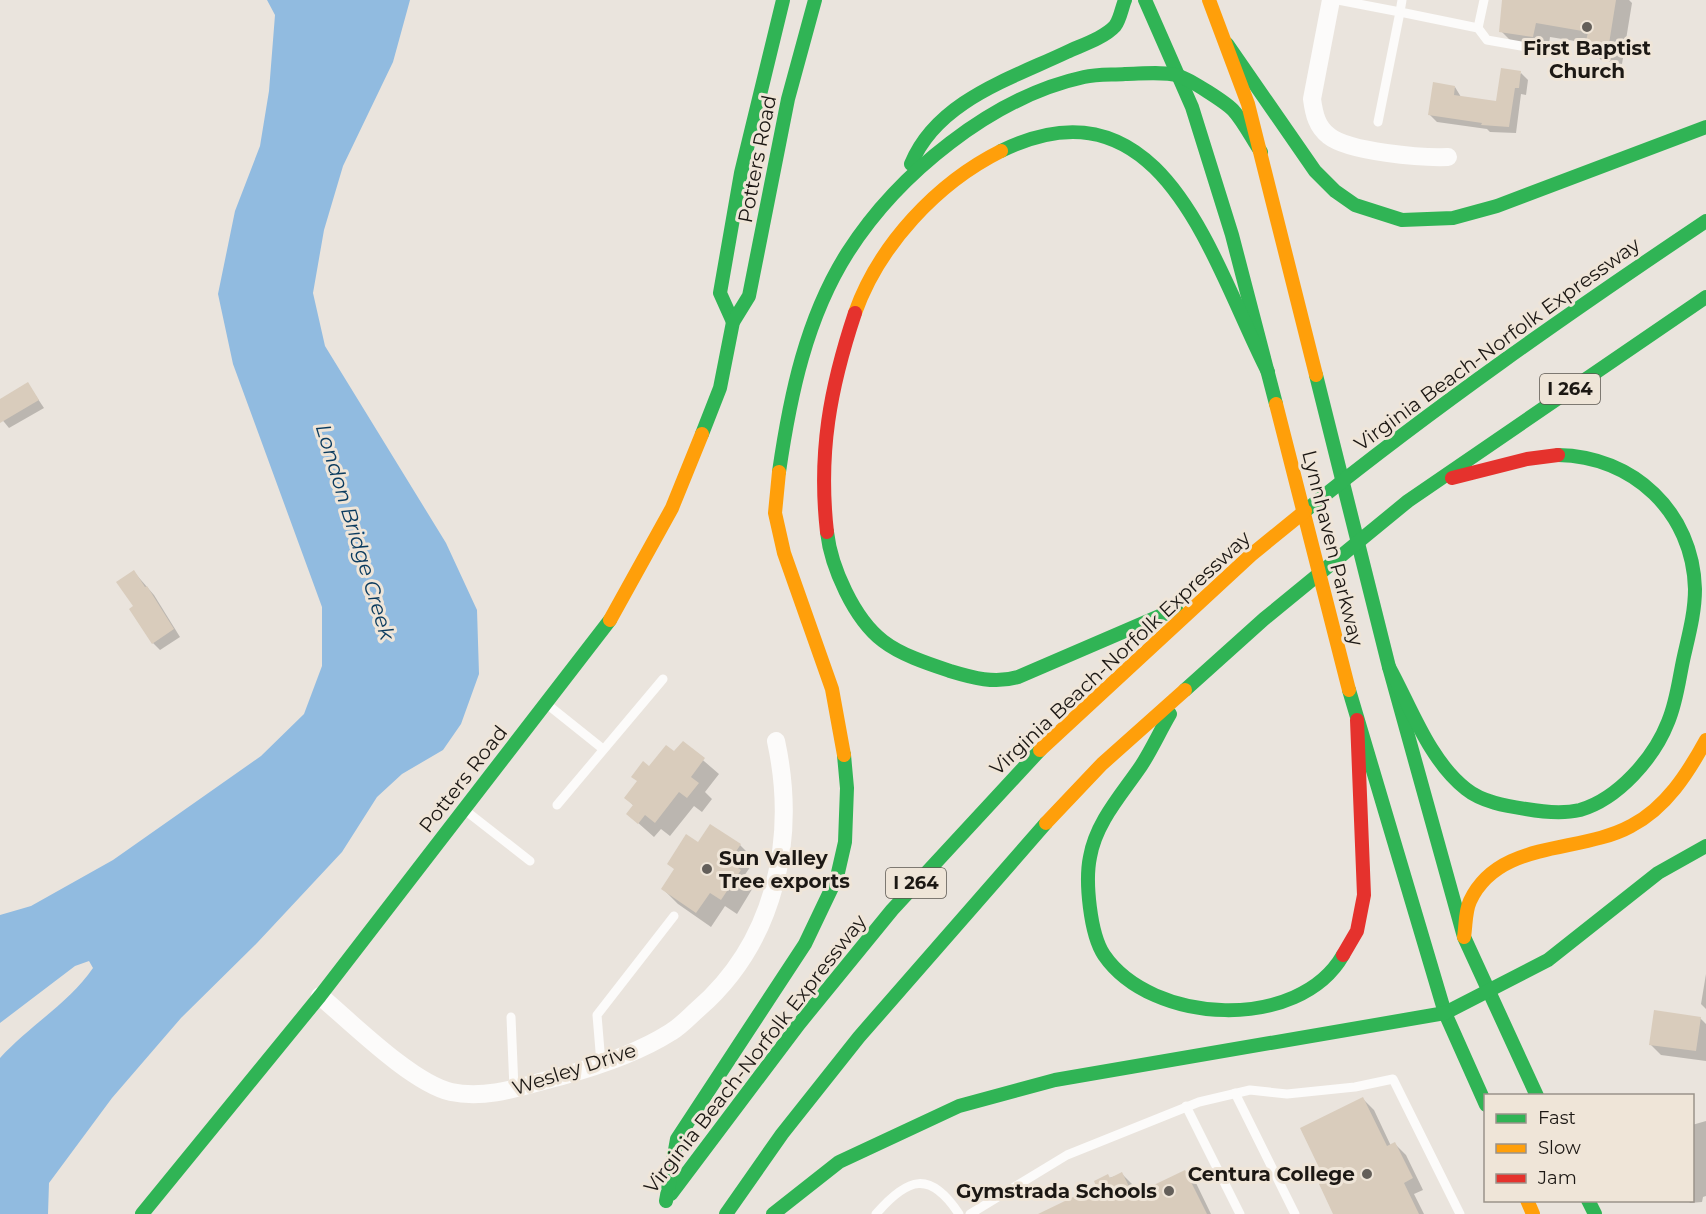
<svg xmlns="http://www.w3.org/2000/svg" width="1706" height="1214" font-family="Montserrat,sans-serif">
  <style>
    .water { fill: #91bbe0 }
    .shadow { fill: #0003 }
    .building { fill: #d9ccbc }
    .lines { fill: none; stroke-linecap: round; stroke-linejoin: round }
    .lane { stroke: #fcfbfa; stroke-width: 9 }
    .street { stroke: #fcfbfa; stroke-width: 18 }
    .fast { stroke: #30b455; stroke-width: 14 }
    .slow { stroke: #ff9f0a; stroke-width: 14 }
    .jam { stroke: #e5322d; stroke-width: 14 }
    .poi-dot { fill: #645f5a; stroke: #efe5d8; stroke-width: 2 }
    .labels { text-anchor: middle; stroke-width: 6; stroke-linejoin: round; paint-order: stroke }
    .shield { fill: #efe5d8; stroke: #5b564f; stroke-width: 1.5 }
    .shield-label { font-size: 18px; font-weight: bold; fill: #1c1814 }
    .poi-label { font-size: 20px; font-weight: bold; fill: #1c1814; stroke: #efe5d8; text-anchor: end }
    .street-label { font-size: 20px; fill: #1c1814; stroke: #efe5d8 }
    .water-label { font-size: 21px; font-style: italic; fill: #093a5e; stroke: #efe5d8 }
  </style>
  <rect width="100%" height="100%" fill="#eae4dd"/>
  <!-- water -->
  <path class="water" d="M 267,0 L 410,0 L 393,62 L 343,166 L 324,230 L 313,293 L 325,346 L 446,543 L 477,610 L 479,674 L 461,724 L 443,750 L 402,774 L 377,797 L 342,852 L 257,943 L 181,1018 L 112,1098 L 49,1183 L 48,1214 L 0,1214 L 0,1058 C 29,1026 69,1003 93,968 L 89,961 L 75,966 L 0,1023 L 0,915 L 31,906 L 113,860 L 261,756 L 304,714 L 322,666 L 322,607 L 233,364 L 218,294 L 235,211 L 260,146 L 269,91 L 275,15 Z"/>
  <!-- shadow -->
  <g class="shadow">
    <polygon points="1504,0 1629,0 1632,3 1622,64 1601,60 1587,43 1550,37 1548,51 1516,46 1501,31"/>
    <polygon points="1521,73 1528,80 1526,95 1521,94 1516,133 1490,132 1487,129 1437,122 1430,115 1455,87 1461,97 1497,103"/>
    <polygon points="28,384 44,408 9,428 0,417 0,400"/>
    <polygon points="134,572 154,595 180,637 160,650 153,643 135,607"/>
    <polygon points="683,743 719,774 705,792 712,799 702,812 694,806 670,836 661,829 654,837 628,814 634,806 626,798 650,768 674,753"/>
    <polygon points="699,844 740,845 755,860 744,876 754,886 737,914 725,906 711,927 678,904 663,889"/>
    <polygon points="1706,974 1706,1009 1701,1004"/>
    <polygon points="1700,1018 1706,1024 1706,1061 1661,1055 1650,1044"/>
    <polygon points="1363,1099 1374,1110 1391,1146 1395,1144 1406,1155 1423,1190 1414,1194 1424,1214 1336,1214 1327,1181"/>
    <polygon points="1706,1121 1706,1196 1703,1197 1702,1202 1690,1203 1688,1200 1692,1200 1692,1125"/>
    <polygon points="1185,1172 1196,1183 1211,1214 1042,1214 1098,1187 1096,1182 1122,1174 1133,1185 1138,1195"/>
  </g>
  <!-- building -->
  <g class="building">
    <polygon points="1502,0 1616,0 1608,50 1585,46 1588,32 1536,23 1533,37 1499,32"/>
    <polygon points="1501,68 1521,71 1519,88 1515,88 1509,127 1481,125 1482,123 1428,115 1433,82 1455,86 1454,95 1496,101"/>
    <polygon points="28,382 39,400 0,423 0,399"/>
    <polygon points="134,570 145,587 147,586 174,629 152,644 129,609 133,606 116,582"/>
    <polygon points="683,741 705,758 691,777 699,783 687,798 679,792 655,823 645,815 638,824 626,814 633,805 624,798 637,781 631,777 643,761 649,766 666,745 674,751"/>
    <polygon points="710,824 741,844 729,862 741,870 721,900 710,893 696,913 661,889 674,869 667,864 686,834 698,842"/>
    <polygon points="1654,1010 1701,1017 1696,1051 1649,1045"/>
    <polygon points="1363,1097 1387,1146 1395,1142 1413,1178 1404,1183 1419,1214 1333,1214 1319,1184 1325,1180 1300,1128"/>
    <polygon points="1185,1170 1207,1214 1038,1214 1096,1186 1094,1181 1108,1174 1110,1178 1122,1172 1133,1195"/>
  </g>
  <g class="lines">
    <!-- lane -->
    <g class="lane">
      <polyline points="1338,0 1400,12 1378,122"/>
      <polyline points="1402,0 1400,12 1478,28 1487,40 1549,51"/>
      <polyline points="1478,28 1484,0"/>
      <polyline points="548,705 603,749"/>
      <polyline points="557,805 663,679"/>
      <polyline points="466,811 530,861"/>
      <polyline points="511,1017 514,1089"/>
      <polyline points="601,1063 597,1015 674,916"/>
      <polyline points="1235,1093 1295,1214"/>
      <polyline points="1186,1106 1240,1214"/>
      <path d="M 876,1214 C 908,1177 930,1170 959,1214"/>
      <polyline points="970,1214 1067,1155 1199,1102 1250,1090 1287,1094 1355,1087 1393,1079 1460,1214"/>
    </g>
    <!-- street -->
    <g class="street">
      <path d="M 1331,0 L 1312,99 C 1314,114 1317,127 1329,136 C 1349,152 1422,158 1448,157"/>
      <path d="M 320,996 C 352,1023 412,1083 451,1092 C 488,1100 526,1085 562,1076 C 599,1066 638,1053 671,1032 C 681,1026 689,1017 698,1009 C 776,941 797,838 776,741"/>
    </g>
    <!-- fast -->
    <g class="fast">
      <polyline points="1145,0 1192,107 1232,235 1276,404"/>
      <polyline points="1227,44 1315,171 1335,191 1355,205 1402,220 1453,218 1497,206 1706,127"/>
      <path d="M 1001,151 C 1164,71 1212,263 1268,372"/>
      <path d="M 911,164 C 937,101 1010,79 1067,52 C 1082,45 1104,38 1115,26 C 1120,20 1122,7 1125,0"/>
      <polyline points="733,322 720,293 741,173 783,0"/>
      <polyline points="1316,375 1389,667 1464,937 1537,1096"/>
      <polyline points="702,434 720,388 733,322 749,296 788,99 815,0"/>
      <path d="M 779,472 C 790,396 806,318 848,252 C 898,174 992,97 1084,77 C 1097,74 1112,75 1125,74 C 1140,74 1165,71 1179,76 C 1191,80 1225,102 1233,110 C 1244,122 1252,139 1261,152"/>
      <path d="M 1305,511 C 1434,407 1569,313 1706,221"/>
      <path d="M 827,532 C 831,567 854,619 883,641 C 901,655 929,664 950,671 C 973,678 995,684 1018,677 L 1176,609"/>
      <path d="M 1389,667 C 1411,707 1429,760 1466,789 C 1482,802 1506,806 1526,809 C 1543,812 1563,814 1580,810 C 1618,799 1654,758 1668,722 C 1677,701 1679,678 1684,656 C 1689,634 1695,612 1695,589 C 1693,512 1633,456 1558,455"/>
      <polyline points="1185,690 1264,619 1408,501 1706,297"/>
      <polyline points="1349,690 1445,1013 1486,1105"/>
      <path d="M 1170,714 C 1160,731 1152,749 1141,766 C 1122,794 1096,822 1090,857 C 1085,881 1090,934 1104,955 C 1152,1025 1299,1032 1343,955"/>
      <polyline points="1445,1013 1548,960 1658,873 1706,846"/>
      <polyline points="671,1194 799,1024 892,910 1040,750"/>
      <polyline points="1588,1200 1595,1214"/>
      <polyline points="666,1201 677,1139 805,944 837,877 845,842 847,788 844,755"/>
      <polyline points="142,1214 320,996 610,620"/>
      <polyline points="726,1214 782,1134 859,1037 1046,823"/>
      <polyline points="773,1214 839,1162 959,1106 1055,1080 1445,1013"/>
    </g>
    <!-- slow -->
    <g class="slow">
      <polyline points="1209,0 1248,104 1316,375"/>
      <path d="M 855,313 C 879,245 937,183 1001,151"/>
      <polyline points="1276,404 1349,690"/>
      <polyline points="779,472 775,513 784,553 832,689 844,755"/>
      <polyline points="610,620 672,508 702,434"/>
      <polyline points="1040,750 1251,555 1305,511"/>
      <polyline points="1046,823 1102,764 1185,690"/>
      <path d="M 1464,937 C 1466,925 1465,912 1470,901 C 1499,839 1580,854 1631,826 C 1666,808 1688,773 1706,740"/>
      <polyline points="1527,1200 1533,1214"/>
    </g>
    <!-- jam -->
    <g class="jam">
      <polyline points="1452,478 1527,459 1558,455"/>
      <path d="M 827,532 C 818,453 830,388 855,313"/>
      <polyline points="1343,955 1357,931 1364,895 1357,720"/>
    </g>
  </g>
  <!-- markers -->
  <g class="poi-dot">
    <circle cx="1587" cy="27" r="6"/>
    <circle cx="707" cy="869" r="6"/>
    <circle cx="1367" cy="1174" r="6"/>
    <circle cx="1169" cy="1191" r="6"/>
  </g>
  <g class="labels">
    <!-- shield labels -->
    <g class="shield">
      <rect x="1540" y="374" width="60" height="30" rx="4.5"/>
      <rect x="886" y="868" width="60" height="30" rx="4.5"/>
    </g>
    <g class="shield-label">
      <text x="1570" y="395">I 264</text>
      <text x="916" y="889">I 264</text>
    </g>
    <!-- poi labels -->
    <g class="poi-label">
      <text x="1587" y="55" text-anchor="middle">First Baptist<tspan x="1587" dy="23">Church</tspan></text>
      <text x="719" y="865" text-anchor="start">Sun Valley<tspan x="719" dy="23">Tree exports</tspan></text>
      <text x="1355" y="1181">Centura College</text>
      <text x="1157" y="1198">Gymstrada Schools</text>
    </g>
    <!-- street labels -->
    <g class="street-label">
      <text transform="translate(757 159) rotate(-79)" y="7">Potters Road</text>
      <text transform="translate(1497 344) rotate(-36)" y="7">Virginia Beach-Norfolk Expressway</text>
      <text transform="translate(1333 548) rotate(76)" y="7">Lynnhaven Parkway</text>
      <text transform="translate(1120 653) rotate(-43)" y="7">Virginia Beach-Norfolk Expressway</text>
      <text transform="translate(463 779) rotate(-52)" y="7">Potters Road</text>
      <text transform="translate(755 1054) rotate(-52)" y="7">Virginia Beach-Norfolk Expressway</text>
      <text transform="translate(574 1069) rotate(-18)" y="7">Wesley Drive</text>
    </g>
    <!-- water labels -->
    <g class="water-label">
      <text transform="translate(355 532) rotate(73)" y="7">London Bridge Creek</text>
    </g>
  </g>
  <!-- legend -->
  <rect x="1484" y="1094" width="210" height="108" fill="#efe5d8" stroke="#9b938a" stroke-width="1.5"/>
  <rect x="1496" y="1114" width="30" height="9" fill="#30b455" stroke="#9b938a" stroke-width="1.5"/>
  <text x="1538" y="1124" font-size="18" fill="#1c1814">Fast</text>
  <rect x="1496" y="1144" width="30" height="9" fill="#ff9f0a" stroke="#9b938a" stroke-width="1.5"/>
  <text x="1538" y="1154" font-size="18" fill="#1c1814">Slow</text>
  <rect x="1496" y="1174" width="30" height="9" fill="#e5322d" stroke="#9b938a" stroke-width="1.5"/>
  <text x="1538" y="1184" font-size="18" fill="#1c1814">Jam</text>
</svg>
